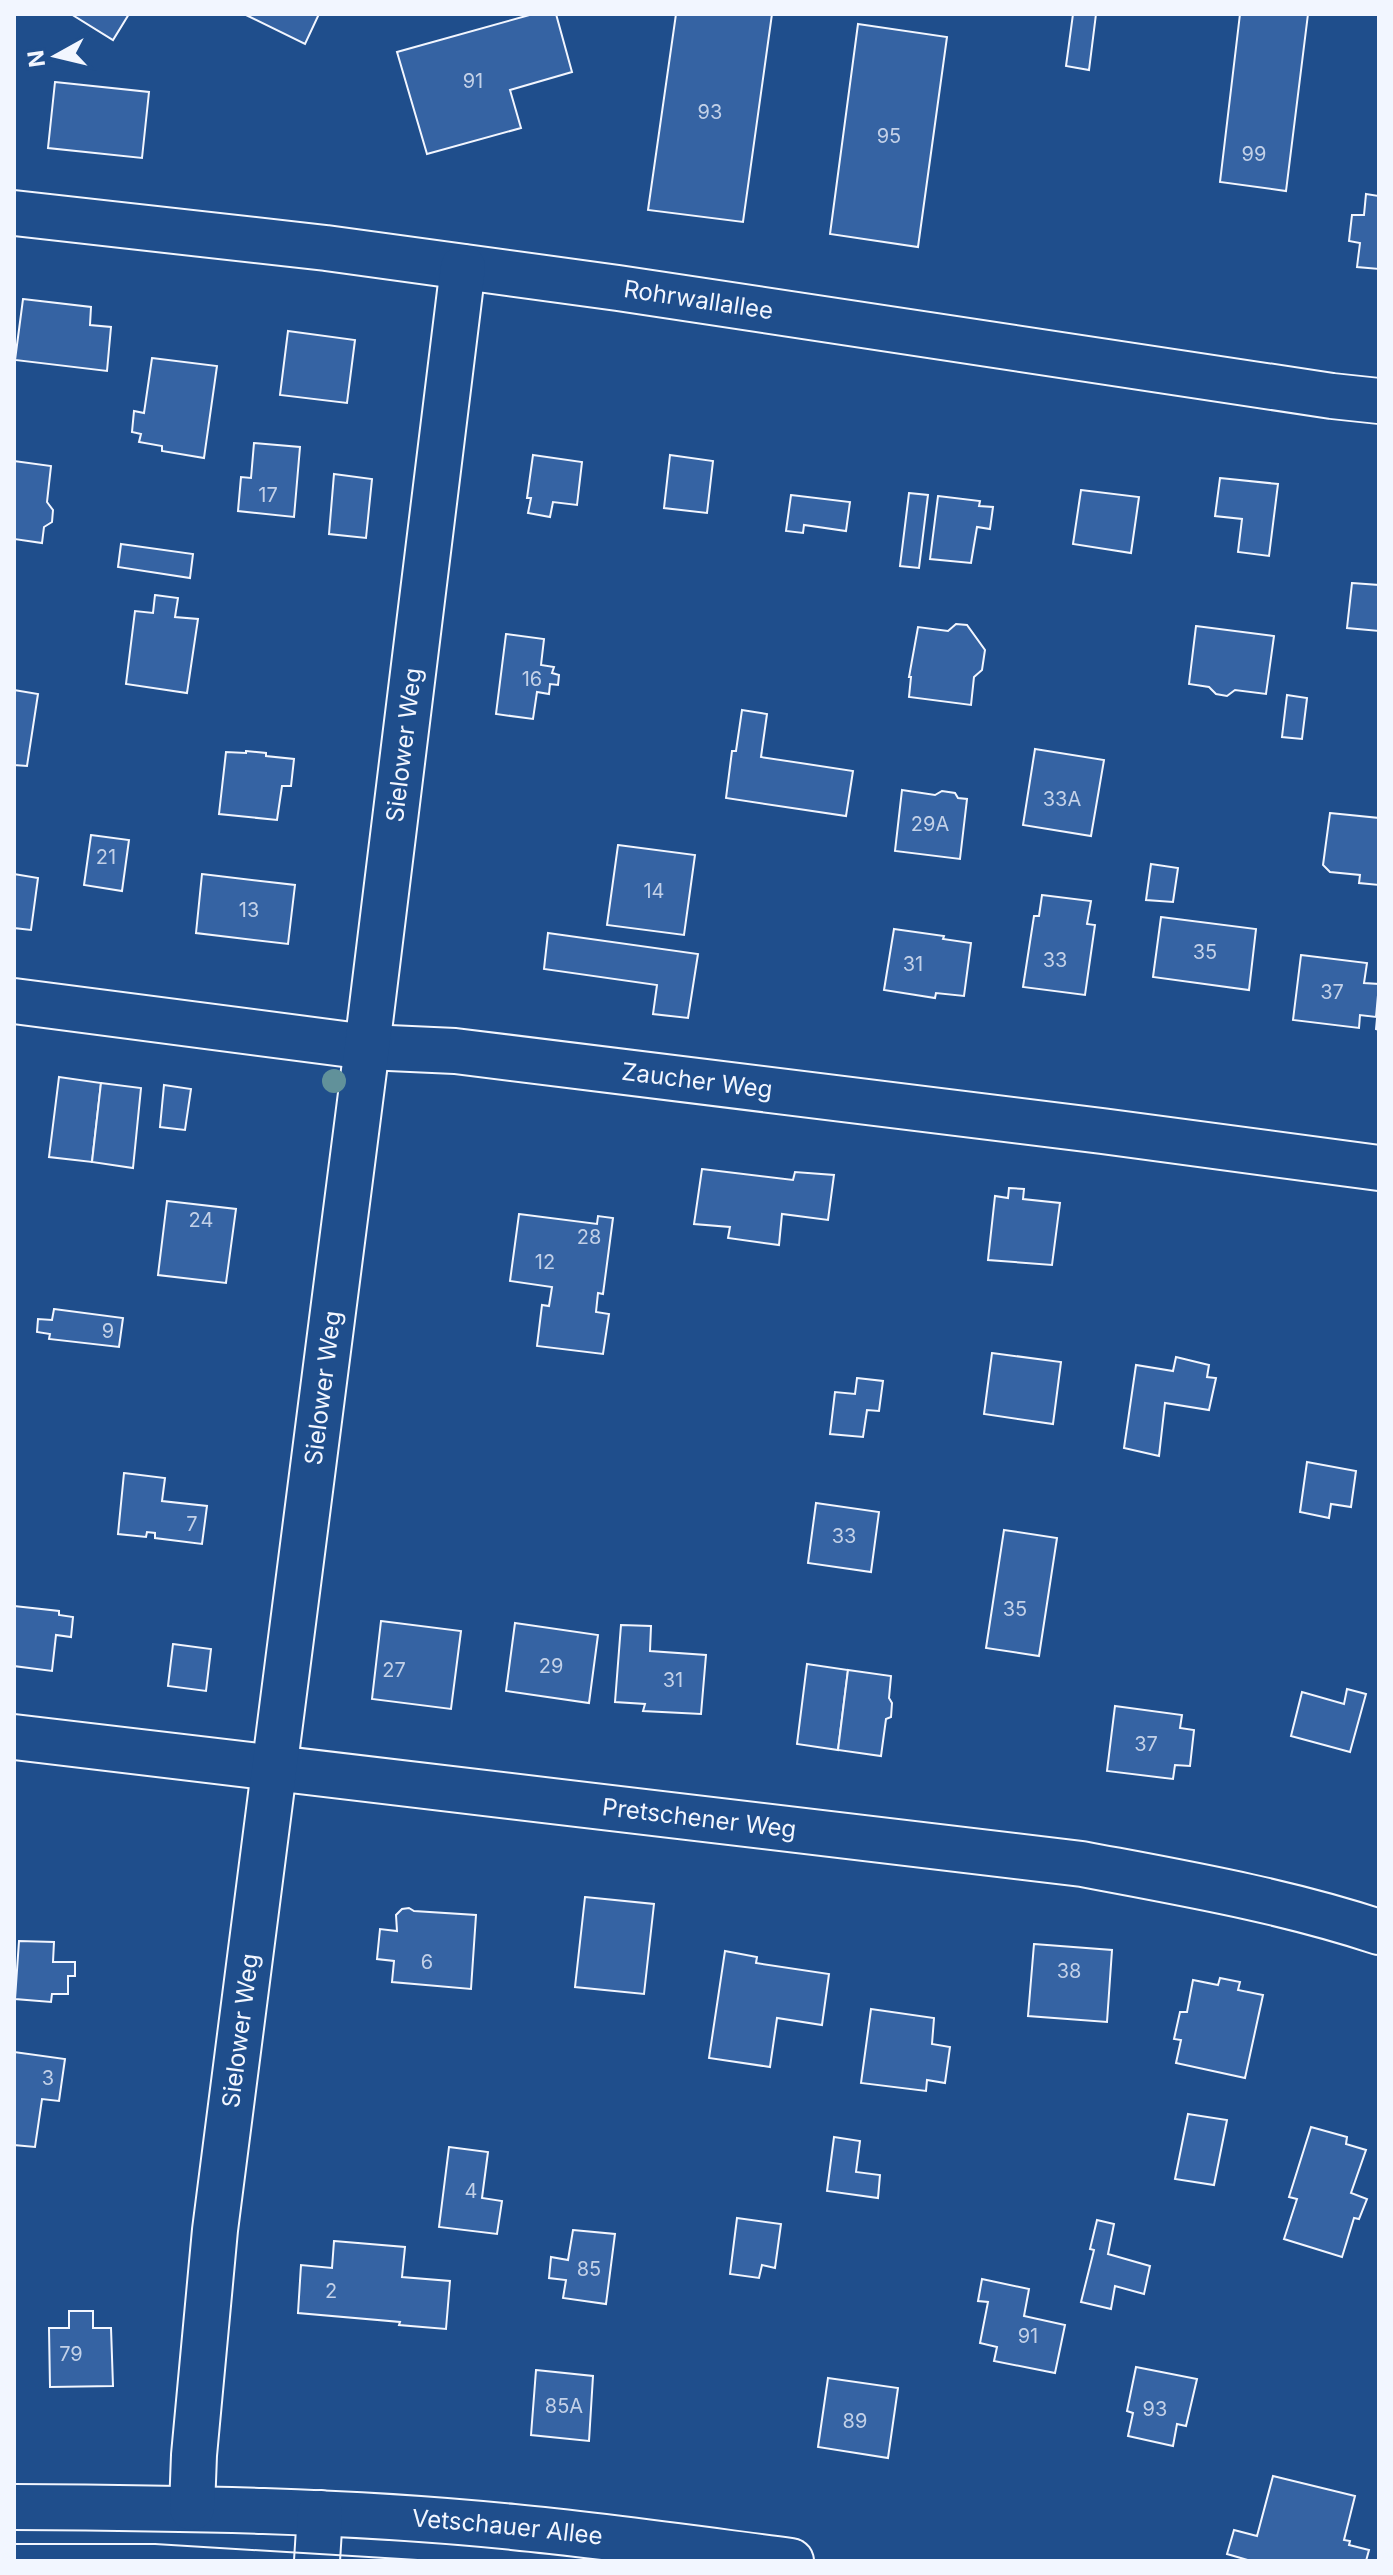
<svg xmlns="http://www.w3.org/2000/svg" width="1393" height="2575" font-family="Inter,sans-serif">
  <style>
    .building { fill: #3563a3; stroke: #f2f6ff; stroke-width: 2 }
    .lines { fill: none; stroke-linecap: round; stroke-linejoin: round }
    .minor-casing { stroke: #f2f6ff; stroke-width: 48 }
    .minor { stroke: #1f4e8c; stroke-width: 44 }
    .tram { stroke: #f2f6ff; stroke-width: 2 }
    .tree { fill: #61919a }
    .labels { text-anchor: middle; stroke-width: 6; stroke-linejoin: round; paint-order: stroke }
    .number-label { font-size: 20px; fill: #c3d1e8 }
    .street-label { font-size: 24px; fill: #f2f6ff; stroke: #1f4e8c }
  </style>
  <rect width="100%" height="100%" fill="#1f4e8c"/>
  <!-- building -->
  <g class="building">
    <polygon points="71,14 129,14 113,40"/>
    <polygon points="244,14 319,14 305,44"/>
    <polygon points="533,14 556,14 572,72 510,90 521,128 427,154 397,52"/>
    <polygon points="676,14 772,14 743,222 648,210"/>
    <polygon points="1073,14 1096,14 1089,70 1066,66"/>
    <polygon points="1240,14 1308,14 1286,191 1220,182"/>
    <polygon points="858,24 947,37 918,247 830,234"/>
    <polygon points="55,82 149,92 142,158 48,148"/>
    <polygon points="1366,194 1379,196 1379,269 1357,267 1360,243 1349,241 1352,215 1364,215"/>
    <polygon points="23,299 91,307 90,325 111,327 107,371 15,360"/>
    <polygon points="288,331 355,340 347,403 280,395"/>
    <polygon points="152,358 217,366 204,458 162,451 162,446 139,442 141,434 132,432 134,411 144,413"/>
    <polygon points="254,443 300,447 294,517 238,511 241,477 251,478"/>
    <polygon points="533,455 582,462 577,505 553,502 550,517 528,513 531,498 527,498"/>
    <polygon points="670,455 713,461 707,513 664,508"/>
    <polygon points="14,461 51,466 47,502 53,510 52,522 44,527 42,543 14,539"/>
    <polygon points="334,474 372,479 366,538 329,534"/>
    <polygon points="1220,478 1278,484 1269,556 1238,552 1242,519 1215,516"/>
    <polygon points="1081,490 1139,497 1131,553 1073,544"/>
    <polygon points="909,493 928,495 919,568 900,566"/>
    <polygon points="791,495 850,502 846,531 804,525 803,533 786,531"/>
    <polygon points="938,496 980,501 979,506 993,507 990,529 977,527 971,563 930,559"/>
    <polygon points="121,544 193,554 190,578 118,567"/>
    <polygon points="1352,583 1379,585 1379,631 1347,628"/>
    <polygon points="155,595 178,598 175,617 198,619 187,693 126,684 135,611 153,613"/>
    <polygon points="956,624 967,625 985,650 982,670 974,677 971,705 909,697 911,677 909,677 918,627 948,631"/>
    <polygon points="1196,626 1274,636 1266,694 1235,690 1227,696 1216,694 1209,687 1189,684"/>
    <polygon points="506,634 544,639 541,665 554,667 552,673 559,675 558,685 550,684 549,694 537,692 533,719 496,714"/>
    <polygon points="14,690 38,694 27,766 14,765"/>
    <polygon points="1287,695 1307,698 1302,739 1282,737"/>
    <polygon points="742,710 767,714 761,757 853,771 846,816 726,798 732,751 736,751"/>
    <polygon points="1035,749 1104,760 1091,836 1023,825"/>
    <polygon points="246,751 266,753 266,756 294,759 291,786 282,786 277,820 219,814 226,752 246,753"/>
    <polygon points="902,790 935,795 942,791 955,793 958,798 967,799 960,859 895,851"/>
    <polygon points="1330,813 1379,818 1379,885 1359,883 1360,875 1330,872 1323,865"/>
    <polygon points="91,835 129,840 122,891 84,885"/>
    <polygon points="618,845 695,855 684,935 607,925"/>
    <polygon points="1151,864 1178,868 1173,902 1146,900"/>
    <polygon points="14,874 38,878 31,930 14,928"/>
    <polygon points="202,874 295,885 288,944 196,933"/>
    <polygon points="1042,895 1091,901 1087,924 1095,925 1085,995 1023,987 1034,916 1039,916"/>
    <polygon points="1161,917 1256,929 1249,990 1153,977"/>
    <polygon points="894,929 944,936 943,939 971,943 964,996 936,993 935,998 884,990"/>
    <polygon points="548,933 698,954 688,1018 653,1014 657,985 544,969"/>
    <polygon points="1301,955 1367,963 1364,983 1379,984 1376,1017 1360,1015 1359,1028 1293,1020"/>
    <polygon points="1379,997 1379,1030 1376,1029"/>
    <polygon points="59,1077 101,1083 92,1162 49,1157"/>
    <polygon points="101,1083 141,1088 133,1168 92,1162"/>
    <polygon points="164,1085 191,1089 185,1130 160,1127"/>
    <polygon points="702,1169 793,1180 795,1172 834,1175 828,1220 782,1214 779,1245 728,1238 730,1227 694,1224"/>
    <polygon points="1009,1188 1024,1189 1023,1199 1060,1203 1052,1265 988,1260 995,1196 1008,1198"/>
    <polygon points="167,1201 236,1209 226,1283 158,1275"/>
    <polygon points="519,1214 597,1224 598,1216 613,1218 603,1294 598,1293 596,1312 609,1314 603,1354 537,1346 542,1305 549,1306 552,1287 510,1281"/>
    <polygon points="54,1309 123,1318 119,1347 49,1339 50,1334 37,1332 38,1319 52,1320"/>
    <polygon points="992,1353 1061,1362 1053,1424 984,1414"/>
    <polygon points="1176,1357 1209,1365 1207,1377 1216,1378 1209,1410 1165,1403 1159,1456 1124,1448 1136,1365 1173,1371"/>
    <polygon points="857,1378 883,1381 879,1411 867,1410 863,1437 830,1434 835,1392 855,1394"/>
    <polygon points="1307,1462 1356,1471 1351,1507 1331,1504 1329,1518 1300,1512"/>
    <polygon points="124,1473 165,1478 162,1501 207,1506 202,1544 155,1538 155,1533 147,1532 146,1537 118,1534"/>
    <polygon points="816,1503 879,1512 871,1572 808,1563"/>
    <polygon points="1004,1530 1057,1538 1039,1656 986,1648"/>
    <polygon points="14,1606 59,1611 59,1615 73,1617 71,1637 56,1635 52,1671 14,1666"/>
    <polygon points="381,1621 461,1631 451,1709 372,1699"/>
    <polygon points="515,1623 598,1635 589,1703 506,1691"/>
    <polygon points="621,1625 651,1626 650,1651 706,1655 701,1714 643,1711 645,1704 615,1702"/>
    <polygon points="173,1644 211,1649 206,1691 168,1686"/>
    <polygon points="807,1664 848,1670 838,1750 797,1744"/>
    <polygon points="848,1670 891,1676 889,1698 892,1703 891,1717 886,1719 881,1756 838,1750"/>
    <polygon points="1347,1689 1366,1694 1350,1752 1291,1736 1302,1692 1344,1704"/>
    <polygon points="1115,1706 1182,1715 1180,1728 1194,1730 1190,1766 1175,1765 1173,1779 1107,1771"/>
    <polygon points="585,1897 654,1904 644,1994 575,1987"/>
    <polygon points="409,1908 414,1911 476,1915 471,1989 392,1982 394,1961 377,1959 380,1929 397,1931 396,1915 402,1909"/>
    <polygon points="19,1941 54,1942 53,1962 75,1962 75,1976 68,1976 68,1994 52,1994 51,2002 15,1999"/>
    <polygon points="1034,1944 1112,1950 1107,2022 1028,2016"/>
    <polygon points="725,1951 757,1957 756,1963 829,1974 822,2025 777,2018 770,2067 709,2058"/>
    <polygon points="1220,1978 1240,1982 1238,1990 1263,1995 1245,2078 1176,2063 1181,2040 1174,2039 1180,2012 1187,2012 1193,1980 1218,1985"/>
    <polygon points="871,2009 934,2018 932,2044 950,2047 945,2083 927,2080 926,2091 861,2083"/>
    <polygon points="14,2052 65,2059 59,2101 42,2099 35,2147 14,2145"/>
    <polygon points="1188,2114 1227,2120 1214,2185 1175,2179"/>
    <polygon points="1311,2127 1347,2137 1346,2144 1366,2150 1351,2193 1367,2199 1359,2219 1354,2218 1342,2257 1284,2239 1297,2199 1289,2197"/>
    <polygon points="834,2137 860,2141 856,2172 880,2175 878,2198 827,2191"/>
    <polygon points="449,2147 488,2152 482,2198 502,2201 497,2234 439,2227"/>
    <polygon points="737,2218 781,2224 775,2268 762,2265 759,2278 730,2274"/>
    <polygon points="1097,2220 1114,2224 1108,2254 1150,2266 1144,2294 1115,2286 1111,2309 1081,2302 1094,2250 1090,2249"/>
    <polygon points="573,2230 615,2234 606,2304 563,2298 566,2280 549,2278 551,2257 568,2260"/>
    <polygon points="334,2241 405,2247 402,2277 450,2281 446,2329 399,2325 400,2322 298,2313 301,2265 332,2268"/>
    <polygon points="982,2279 1029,2289 1024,2316 1065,2325 1055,2373 994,2361 997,2347 980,2343 988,2302 978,2301"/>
    <polygon points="69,2311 93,2311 93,2328 111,2328 113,2386 50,2387 49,2328 69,2328"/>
    <polygon points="1136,2367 1197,2379 1186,2426 1177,2424 1173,2446 1128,2436 1133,2413 1127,2411"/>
    <polygon points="536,2370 593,2376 589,2441 531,2435"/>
    <polygon points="828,2378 898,2388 888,2458 818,2447"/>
    <polygon points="1273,2476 1355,2496 1344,2540 1350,2541 1349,2545 1369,2550 1366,2561 1251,2561 1227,2554 1234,2530 1257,2536"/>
  </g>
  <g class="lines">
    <!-- minor casing -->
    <g class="minor-casing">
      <g id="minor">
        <path id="s1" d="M 14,213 L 326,248 L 618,288 L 1332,396 L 1379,401"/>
        <path id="s2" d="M 14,1001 L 367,1047 L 455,1051 L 1102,1131 L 1379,1168"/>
        <path id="s3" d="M 14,1737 L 1082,1864 C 1182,1883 1282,1900 1379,1932"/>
        <path id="s4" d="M 14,2507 C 180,2508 347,2510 513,2527 C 606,2536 698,2549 791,2561"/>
        <path id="s5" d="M 192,2508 L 194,2455 L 215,2230 L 367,1047 L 463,267"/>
        <polyline points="317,2561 320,2513"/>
      </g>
    </g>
    <!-- minor -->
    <use href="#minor" class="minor"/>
    <!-- tram -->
    <polyline class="tram" points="14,2544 155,2544 434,2561"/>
  </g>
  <!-- trees -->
  <circle class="tree" cx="334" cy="1081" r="12"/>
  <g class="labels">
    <!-- number labels -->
    <g class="number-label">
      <text x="473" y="88">91</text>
      <text x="710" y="119">93</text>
      <text x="889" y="143">95</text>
      <text x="1254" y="161">99</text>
      <text x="268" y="502">17</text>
      <text x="532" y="686">16</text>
      <text x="1062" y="806">33A</text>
      <text x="930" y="831">29A</text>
      <text x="106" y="864">21</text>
      <text x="654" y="898">14</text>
      <text x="249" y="917">13</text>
      <text x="1205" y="959">35</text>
      <text x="1055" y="967">33</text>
      <text x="913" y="971">31</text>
      <text x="1332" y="999">37</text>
      <text x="201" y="1227">24</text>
      <text x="589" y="1244">28</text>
      <text x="545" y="1269">12</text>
      <text x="108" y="1338">9</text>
      <text x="192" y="1531">7</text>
      <text x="844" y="1543">33</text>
      <text x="1015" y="1616">35</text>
      <text x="551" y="1673">29</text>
      <text x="394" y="1677">27</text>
      <text x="673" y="1687">31</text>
      <text x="1146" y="1751">37</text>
      <text x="427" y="1969">6</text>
      <text x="1069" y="1978">38</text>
      <text x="48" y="2085">3</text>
      <text x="471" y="2198">4</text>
      <text x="589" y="2276">85</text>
      <text x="331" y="2298">2</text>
      <text x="1028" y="2343">91</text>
      <text x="71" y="2361">79</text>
      <text x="564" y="2413">85A</text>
      <text x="1155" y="2416">93</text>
      <text x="855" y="2428">89</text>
    </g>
    <!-- street labels -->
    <g class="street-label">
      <text dy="8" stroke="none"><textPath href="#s1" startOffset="690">Rohrwallallee</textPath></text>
      <text dy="8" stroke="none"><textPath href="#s5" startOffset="1776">Sielower Weg</textPath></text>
      <text dy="8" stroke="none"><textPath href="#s2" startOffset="688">Zaucher Weg</textPath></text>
      <text dy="8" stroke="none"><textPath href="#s5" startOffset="1128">Sielower Weg</textPath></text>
      <text dy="8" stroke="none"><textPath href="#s3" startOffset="690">Pretschener Weg</textPath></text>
      <text dy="8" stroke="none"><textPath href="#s5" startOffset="480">Sielower Weg</textPath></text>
      <text dy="8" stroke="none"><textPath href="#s4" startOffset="494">Vetschauer Allee</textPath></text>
    </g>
  </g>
  <!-- border -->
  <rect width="1393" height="2575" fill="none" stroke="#f2f6ff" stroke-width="32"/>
  <!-- north arrow -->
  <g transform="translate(56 56) rotate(262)" stroke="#1f4e8c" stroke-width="6" paint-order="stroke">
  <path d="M0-6L14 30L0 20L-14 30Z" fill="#f2f6ff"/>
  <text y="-12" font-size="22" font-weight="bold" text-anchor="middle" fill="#f2f6ff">N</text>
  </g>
</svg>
